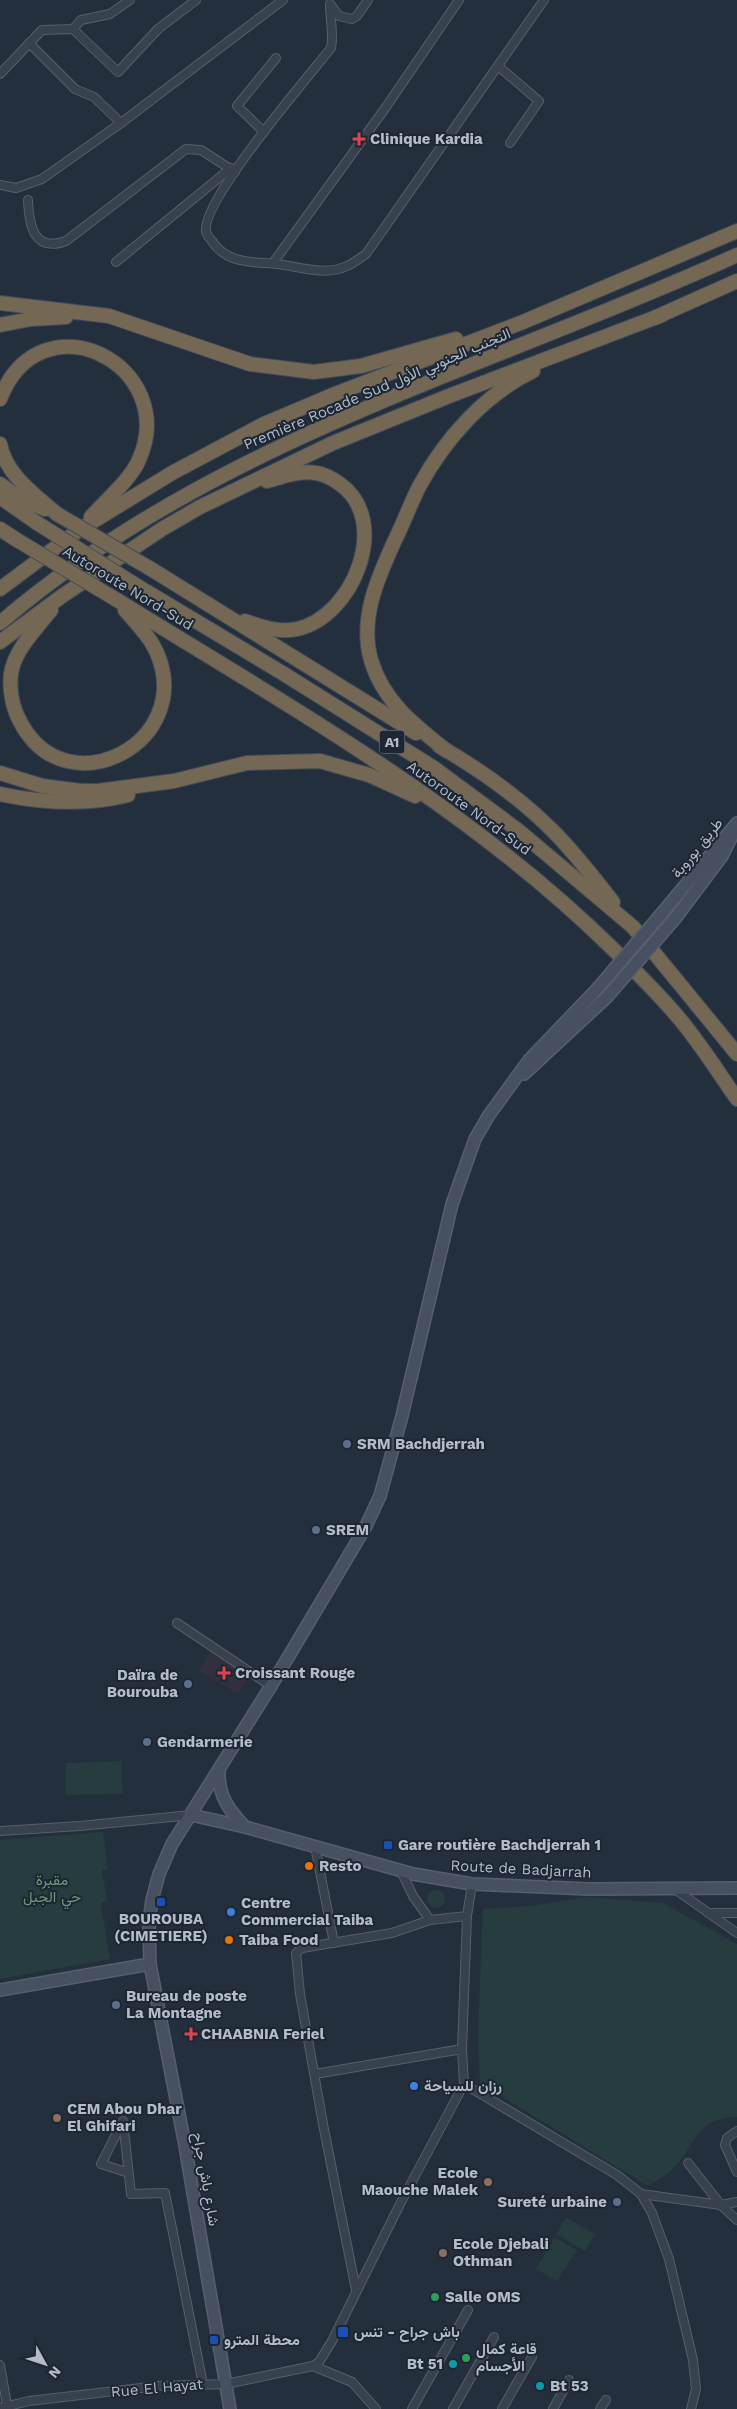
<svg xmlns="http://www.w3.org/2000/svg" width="737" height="2409" font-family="'Work Sans',Vazirmatn,sans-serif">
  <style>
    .medical { fill: #32303f }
    .green { fill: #263c3f }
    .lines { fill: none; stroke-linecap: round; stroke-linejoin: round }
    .street-casing { stroke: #565f6c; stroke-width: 10 }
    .secondary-casing { stroke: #565f6c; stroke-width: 14 }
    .highway-casing { stroke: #434c59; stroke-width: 16 }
    .street { stroke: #38414e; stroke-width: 8 }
    .secondary { stroke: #465061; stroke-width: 11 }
    .highway { stroke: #746855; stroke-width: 14 }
    .secondary-bridge-casing { stroke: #565f6c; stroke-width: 14; stroke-linecap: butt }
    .highway-bridge-casing { stroke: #434c59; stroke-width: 16; stroke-linecap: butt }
    .secondary-bridge { stroke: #465061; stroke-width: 11 }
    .highway-bridge { stroke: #746855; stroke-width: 14 }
    .health-dot { fill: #e0444e; stroke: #1d2633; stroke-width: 2 }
    .service-dot { fill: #5c6f8a; stroke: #1d2633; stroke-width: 2 }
    .transit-dot { fill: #1a4fb4; stroke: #1d2633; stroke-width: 2 }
    .food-dot { fill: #e8710a; stroke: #1d2633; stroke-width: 2 }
    .shop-dot { fill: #3f7fe0; stroke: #1d2633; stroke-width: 2 }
    .education-dot { fill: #8d6e63; stroke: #1d2633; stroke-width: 2 }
    .leisure-dot { fill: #2e9e5b; stroke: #1d2633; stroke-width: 2 }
    .culture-dot { fill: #0f9aa8; stroke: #1d2633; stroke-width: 2 }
    .labels { text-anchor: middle; stroke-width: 4; stroke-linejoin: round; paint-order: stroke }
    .shield { fill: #1d2633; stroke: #878f9c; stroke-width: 1 }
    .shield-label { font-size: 14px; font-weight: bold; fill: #b4bcc9 }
    .poi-label { font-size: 15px; font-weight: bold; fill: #b4bcc9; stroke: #1d2633; text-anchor: start }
    .street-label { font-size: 15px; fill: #b4bcc9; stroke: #1d2633 }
    .park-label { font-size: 15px; fill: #6b9a76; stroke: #1d2633 }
  </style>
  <rect width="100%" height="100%" fill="#242f3e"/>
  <!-- medical -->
  <polygon class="medical" points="211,1651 249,1674 238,1694 199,1671"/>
  <!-- green -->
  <g class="green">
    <polygon points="121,1761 123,1794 66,1795 66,1763"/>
    <polygon points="103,1832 108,1869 102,1870 107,1900 101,1903 110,1959 0,1979 0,1840"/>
    <circle cx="436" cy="1899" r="9"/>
    <path d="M 586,1897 L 663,1903 L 737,1944 L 737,2117 C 695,2119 698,2142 674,2168 C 668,2175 656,2180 648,2186 L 480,2083 L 478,2034 L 483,1909 L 531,1906 Z"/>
    <polygon points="566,2218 595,2234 585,2251 556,2234"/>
    <polygon points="555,2237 577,2250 557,2281 536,2269"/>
  </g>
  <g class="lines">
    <!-- street casing -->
    <g class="street-casing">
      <g id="street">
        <path d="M 330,4 C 330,20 334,33 331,48 C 309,76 200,202 206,232 C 207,235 210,239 212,241 C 224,260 244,262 265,263 C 292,263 321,278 347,266 C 354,263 360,258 366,254 L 544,0"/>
        <polyline points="330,4 339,16 352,19 357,16 368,0"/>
        <polyline points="73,29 81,20 110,14 130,0"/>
        <polyline points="29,43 75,89 94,97 121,123"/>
        <polyline points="498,66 539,101 510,143"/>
        <polyline points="0,74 42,30 73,29 118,72 158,29 196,0"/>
        <polyline points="264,132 237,106 276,58"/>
        <polyline points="0,185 16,188 42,179 121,123 283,0"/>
        <path d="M 28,200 C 29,224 33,253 66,241 L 186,149 L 201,150 L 235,172"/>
        <polyline points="116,262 231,168"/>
        <polyline points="273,263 386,107 459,0"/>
        <polyline points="177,1623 271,1686"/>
        <polyline points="0,1831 80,1826 191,1815"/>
        <polyline points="315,1846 334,1943"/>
        <polyline points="401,1871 413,1896 430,1920"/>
        <polyline points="676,1890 737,1933"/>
        <polyline points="708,1913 737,1913"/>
        <polyline points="315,2074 462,2049"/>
        <polyline points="464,2084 617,2175 641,2194 652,2213 669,2259 693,2360 696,2389 691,2409"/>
        <polyline points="737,2131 727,2138 725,2145 737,2172"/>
        <polyline points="688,2163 721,2205 737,2202"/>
        <polyline points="129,2173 101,2164 123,2121 131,2194 165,2193 203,2384"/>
        <polyline points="641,2194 721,2205 737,2220"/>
        <polyline points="356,2290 323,2124 300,1994 296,1953 302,1948 392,1933 430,1920 467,1916"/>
        <polyline points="0,2365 7,2405"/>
        <polyline points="313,2366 352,2382 376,2409"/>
        <polyline points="0,2408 29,2401 158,2386 226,2384 313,2366 319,2362 332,2341 400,2204 464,2084 462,2049 467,1916 472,1884"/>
        <polyline points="412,2409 468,2310"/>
        <polyline points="453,2409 494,2337"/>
        <polyline points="502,2409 532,2357"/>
        <polyline points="553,2409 569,2380"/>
        <polyline points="600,2409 606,2400"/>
      </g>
    </g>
    <!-- secondary casing -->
    <g class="secondary-casing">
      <g id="secondary">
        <polyline points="662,913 737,823"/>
        <polyline points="674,920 722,856 735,830"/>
        <polyline points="524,1074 607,997"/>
        <path d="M 219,1771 C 218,1796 229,1810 245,1827"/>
        <polyline points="191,1815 245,1827 413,1874 472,1884 589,1889 737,1888"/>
        <polyline points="0,1990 150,1964"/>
        <polyline points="230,2409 184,2140 150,1964 149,1923 152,1900 159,1874 172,1844 271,1686 365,1528 380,1496 402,1416 452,1204 475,1139 489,1115 529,1060 597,989"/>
      </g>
    </g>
    <!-- highway casing -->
    <g class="highway-casing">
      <g id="highway">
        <polyline points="0,303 109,316 250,364 314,372 361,366 456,339"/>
        <polyline points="654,318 737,281"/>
        <polyline points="0,325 31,319 66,317"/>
        <path d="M 0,399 C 41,293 183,366 138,462 C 128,482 106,500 91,517"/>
        <path d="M 0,444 C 6,475 34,494 57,514"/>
        <polyline points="0,484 20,499 45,509"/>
        <polyline points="0,497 37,523"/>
        <polyline points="0,529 17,540"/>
        <polyline points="151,569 416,733"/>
        <polyline points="134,584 284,674 434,768 519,831 633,927 737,1054"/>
        <polyline points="0,589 79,530 172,473 264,424 335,394 523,322 737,231"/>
        <path d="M 117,600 C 290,707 468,806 614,950 C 636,972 658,993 678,1017 C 700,1043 718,1072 737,1099"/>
        <path d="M 51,610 C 37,628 14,650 11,674 C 9,691 13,710 22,725 C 69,808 195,742 157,653 C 150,637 137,624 125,610"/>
        <path d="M 245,621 C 262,627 280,633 297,629 C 353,617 392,521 340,484 C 333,479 324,474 316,473 C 300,470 282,477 267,481"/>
        <path d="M 0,623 C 213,440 487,369 737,255"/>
        <polyline points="0,642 62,596 162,529 200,507 333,443 449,396 662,315"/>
        <path d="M 439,746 C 479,769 520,798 553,831 C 575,853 594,878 613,902"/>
        <path d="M 447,751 C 414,725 383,701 371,660 C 359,619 378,577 395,540 C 404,522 411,502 420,485 C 445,439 485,394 533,371"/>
        <polyline points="0,773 42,786 81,791 98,791 174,781 247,763 320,761 369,775 415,796"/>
        <path d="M 0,794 C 43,803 85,806 128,795"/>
      </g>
    </g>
    <!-- street -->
    <use href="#street" class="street"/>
    <!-- secondary -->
    <use href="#secondary" class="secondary"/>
    <!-- highway -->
    <use href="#highway" class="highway"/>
    <!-- secondary-bridge casing -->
    <g class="secondary-bridge-casing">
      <g id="secondary-bridge">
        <polyline points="597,989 662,913"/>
        <polyline points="607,997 674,920"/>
      </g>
    </g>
    <!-- highway-bridge casing -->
    <g class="highway-bridge-casing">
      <g id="highway-bridge">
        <polyline points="57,514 151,569"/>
        <polyline points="37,523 134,584"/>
        <polyline points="17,540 117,600"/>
      </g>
    </g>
    <!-- secondary-bridge -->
    <use href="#secondary-bridge" class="secondary-bridge"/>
    <!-- highway-bridge -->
    <use href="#highway-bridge" class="highway-bridge"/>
  </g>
  <!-- markers -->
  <g class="health-dot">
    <path d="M356.5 131.5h5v5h5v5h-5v5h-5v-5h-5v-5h5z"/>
    <path d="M221.5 1665.5h5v5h5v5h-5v5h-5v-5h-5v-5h5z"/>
    <path d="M188.5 2026.5h5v5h5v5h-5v5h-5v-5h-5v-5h5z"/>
  </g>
  <g class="service-dot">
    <circle cx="347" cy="1444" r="5"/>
    <circle cx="316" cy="1530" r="5"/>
    <circle cx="188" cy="1684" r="5"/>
    <circle cx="147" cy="1742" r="5"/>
    <circle cx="116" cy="2005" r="5"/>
    <circle cx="617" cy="2202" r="5"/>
  </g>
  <g class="transit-dot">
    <rect x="383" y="1840" width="10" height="10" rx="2.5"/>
    <rect x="156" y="1897" width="10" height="10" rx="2.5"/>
    <rect x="337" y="2326" width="12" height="12" rx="2.5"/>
    <rect x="209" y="2335" width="10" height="10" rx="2.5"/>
  </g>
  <g class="food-dot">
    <circle cx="309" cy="1866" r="5"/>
    <circle cx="229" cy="1940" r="5"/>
  </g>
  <g class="shop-dot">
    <circle cx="231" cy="1912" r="5"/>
    <circle cx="414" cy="2086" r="5"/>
  </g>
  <g class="education-dot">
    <circle cx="57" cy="2118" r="5"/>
    <circle cx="488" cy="2182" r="5"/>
    <circle cx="443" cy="2253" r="5"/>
  </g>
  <g class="leisure-dot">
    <circle cx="435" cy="2297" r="5"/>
    <circle cx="466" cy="2358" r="5"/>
  </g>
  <g class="culture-dot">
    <circle cx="453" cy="2364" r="5"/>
    <circle cx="540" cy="2386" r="5"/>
  </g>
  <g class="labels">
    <!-- shield labels -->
    <rect class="shield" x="379.5" y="730.5" width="25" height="23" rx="4"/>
    <g class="shield-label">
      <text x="392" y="747">A1</text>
    </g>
    <!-- poi labels -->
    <g class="poi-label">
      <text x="370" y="144">Clinique Kardia</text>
      <text x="357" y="1449">SRM Bachdjerrah</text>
      <text x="326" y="1535">SREM</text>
      <text x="235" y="1678">Croissant Rouge</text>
      <text x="178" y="1680" text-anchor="end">Daïra de<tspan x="178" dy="17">Bourouba</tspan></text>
      <text x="157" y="1747">Gendarmerie</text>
      <text x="398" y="1850">Gare routière Bachdjerrah 1</text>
      <text x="319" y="1871">Resto</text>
      <text x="241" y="1908">Centre<tspan x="241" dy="17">Commercial Taiba</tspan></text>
      <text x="161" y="1924" text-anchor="middle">BOUROUBA<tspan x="161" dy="17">(CIMETIERE)</tspan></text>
      <text x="239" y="1945">Taiba Food</text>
      <text x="126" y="2001">Bureau de poste<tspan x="126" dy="17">La Montagne</tspan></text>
      <text x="201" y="2039">CHAABNIA Feriel</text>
      <text x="424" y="2091">رزان للسياحة</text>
      <text x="67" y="2114">CEM Abou Dhar<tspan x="67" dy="17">El Ghifari</tspan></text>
      <text x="478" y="2178" text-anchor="end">Ecole<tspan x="478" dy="17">Maouche Malek</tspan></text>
      <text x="607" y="2207" text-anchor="end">Sureté urbaine</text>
      <text x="453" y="2249">Ecole Djebali<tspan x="453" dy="17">Othman</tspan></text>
      <text x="445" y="2302">Salle OMS</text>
      <text x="354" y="2337">باش جراح - تنس</text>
      <text x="224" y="2345">محطة المترو</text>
      <text x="476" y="2354">قاعة كمال<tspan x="476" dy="17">الأجسام</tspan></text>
      <text x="443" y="2369" text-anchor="end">Bt 51</text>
      <text x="550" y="2391">Bt 53</text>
    </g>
    <!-- street labels -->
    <g class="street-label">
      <text transform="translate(377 389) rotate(-23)" y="5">Première Rocade Sud التجنب الجنوبي الأول</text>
      <text transform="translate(128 588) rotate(31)" y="5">Autoroute Nord-Sud</text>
      <text transform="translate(469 808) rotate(36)" y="5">Autoroute Nord-Sud</text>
      <text transform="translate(697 848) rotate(-51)" y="5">طريق بوروبة</text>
      <text transform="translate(521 1869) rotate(3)" y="5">Route de Badjarrah</text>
      <text transform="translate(206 2179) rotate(80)" y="5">شارع باش جراح</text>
      <text transform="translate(157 2388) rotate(-5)" y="5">Rue El Hayat</text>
    </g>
    <!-- park labels -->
    <g class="park-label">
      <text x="52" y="1885">مقبرة<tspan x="52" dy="17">حي الجبل</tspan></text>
    </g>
  </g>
  <!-- north arrow -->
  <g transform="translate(45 2364) rotate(130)" stroke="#1d2633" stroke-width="4" paint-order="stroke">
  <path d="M0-4L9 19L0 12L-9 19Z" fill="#b4bcc9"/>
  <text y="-8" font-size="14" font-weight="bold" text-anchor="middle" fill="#b4bcc9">N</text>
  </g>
</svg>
